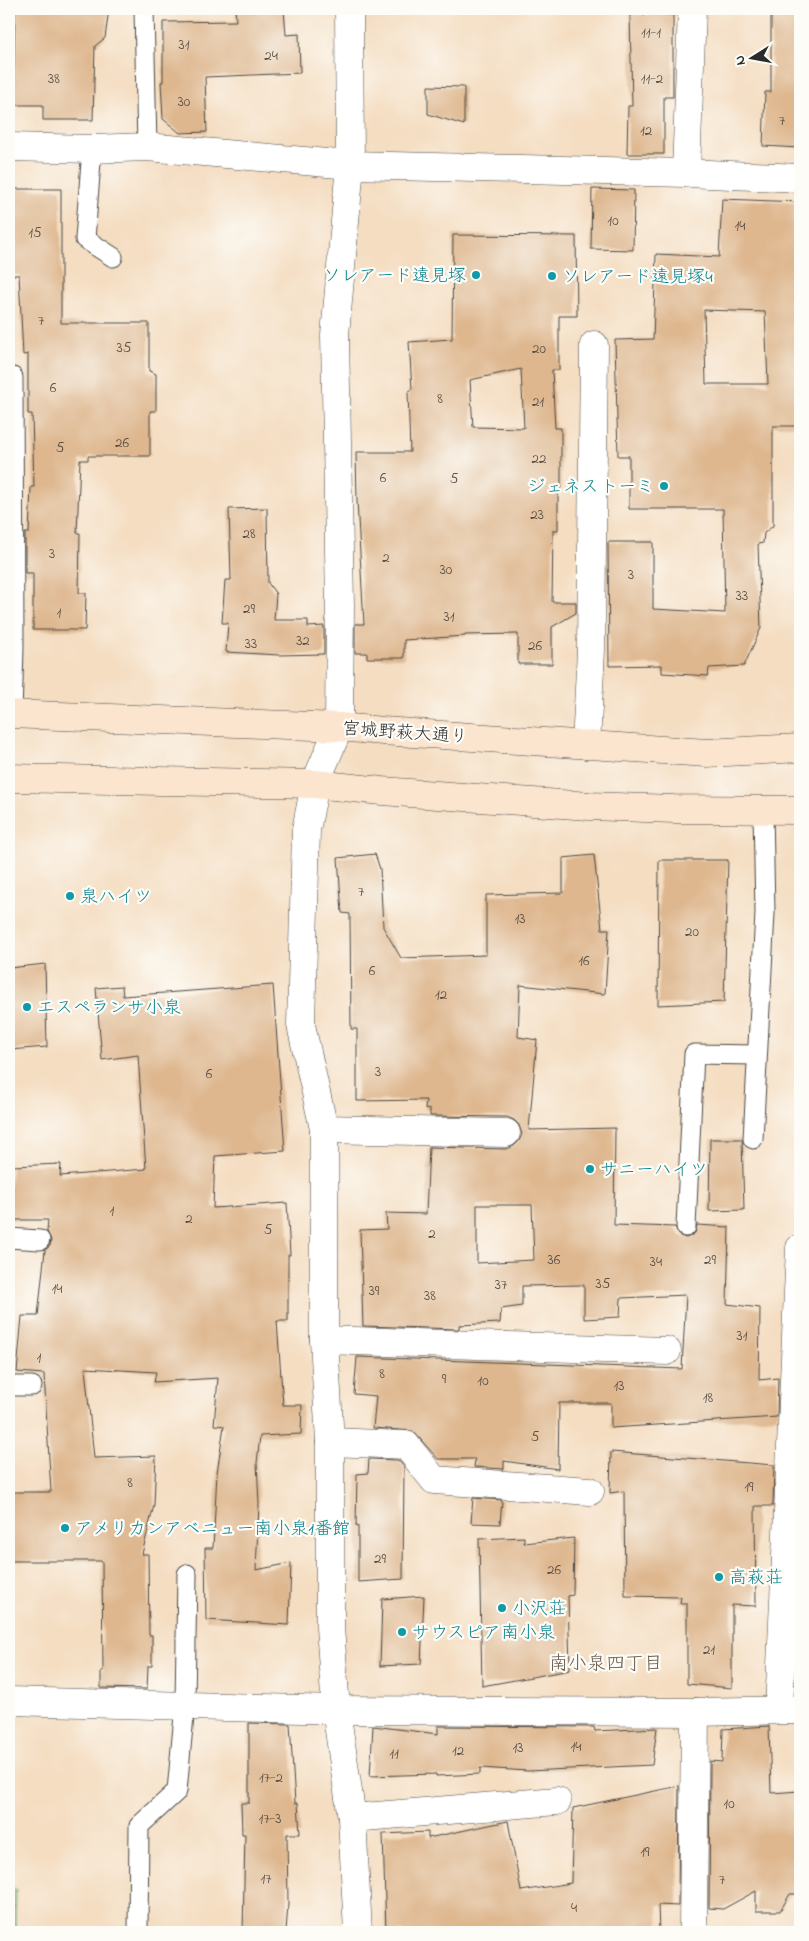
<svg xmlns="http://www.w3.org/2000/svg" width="809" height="1941" font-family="'Indie Flower','Klee One',sans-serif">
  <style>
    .green { fill: #87ca83; stroke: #597a57 }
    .building { fill: #deb78f; fill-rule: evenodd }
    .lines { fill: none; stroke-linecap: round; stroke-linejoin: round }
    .lane-casing { stroke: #494642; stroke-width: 21 }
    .street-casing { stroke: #494642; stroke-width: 29 }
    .secondary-casing { stroke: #494642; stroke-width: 29 }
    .lane { stroke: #fff; stroke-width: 19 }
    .street { stroke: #fff; stroke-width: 28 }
    .secondary { stroke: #fbe5cf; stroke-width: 28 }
    .culture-dot { fill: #0f9aa8; stroke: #fdfcf7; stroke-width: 2 }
    .labels { text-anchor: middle; stroke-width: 4.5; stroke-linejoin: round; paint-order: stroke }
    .number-label { font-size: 15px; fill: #584e44 }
    .culture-label { font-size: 18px; fill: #0d838f; stroke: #fdfcf7; text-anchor: start }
    .street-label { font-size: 18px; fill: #2b2b2b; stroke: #fdfcf7 }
    .neighbourhood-label { font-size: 19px; fill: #6a5c4e; stroke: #fdfcf7 }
  </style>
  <rect width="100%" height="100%" fill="#fdfcf7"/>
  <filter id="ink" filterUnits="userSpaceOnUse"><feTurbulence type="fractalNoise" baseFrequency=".02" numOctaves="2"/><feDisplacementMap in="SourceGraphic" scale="10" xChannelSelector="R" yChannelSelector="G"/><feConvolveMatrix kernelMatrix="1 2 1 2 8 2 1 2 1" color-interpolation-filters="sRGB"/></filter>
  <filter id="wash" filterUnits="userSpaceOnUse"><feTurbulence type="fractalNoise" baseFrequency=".0096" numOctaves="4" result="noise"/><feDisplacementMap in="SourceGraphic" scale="20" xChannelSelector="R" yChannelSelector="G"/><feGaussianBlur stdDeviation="1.12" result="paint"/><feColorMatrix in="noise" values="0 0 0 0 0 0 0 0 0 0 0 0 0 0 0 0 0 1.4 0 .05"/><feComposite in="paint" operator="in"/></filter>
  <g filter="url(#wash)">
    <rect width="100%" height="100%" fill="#f4ddc1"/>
    <!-- green -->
    <polygon class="green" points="9,1889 16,1889 15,1932 9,1932"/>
    <g id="blocks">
      <!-- building -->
      <g class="building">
        <polygon points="15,9 109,9 105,38 95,46 93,120 43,120 43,105 13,105"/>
        <polygon points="235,9 284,9 286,35 299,34 300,73 205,77 207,132 180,133 163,119 161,82 163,82 163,22 236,21"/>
        <polygon points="771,13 800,13 800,148 763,146 765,92 771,92"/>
        <polygon points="630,14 673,15 673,97 664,97 664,154 627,154 628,106 632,106"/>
        <polygon points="428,86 464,87 464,125 428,114"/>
        <polygon points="9,189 61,189 61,323 149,323 149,371 156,374 156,411 150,411 150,456 88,456 88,460 80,460 77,533 80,533 79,593 86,593 85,630 33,630 33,573 25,573 25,533 29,533 31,487 34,487 32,414 28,414 28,354 23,355 19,275 9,275"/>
        <polygon points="592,189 634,190 633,250 591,249"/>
        <path d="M 722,199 L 800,202 L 800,426 L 773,426 L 773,526 L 764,533 L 763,543 L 758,544 L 761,628 L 744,666 L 709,668 L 708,676 L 662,673 L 662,665 L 609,666 L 608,542 L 653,542 L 653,609 L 725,613 L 723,509 L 629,509 L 629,456 L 618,456 L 615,340 L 653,339 L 656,254 L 719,257 ZM 704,310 L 765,312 L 768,384 L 706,384 Z"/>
        <path d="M 453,235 L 576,236 L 577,316 L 559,316 L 559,370 L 552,370 L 555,428 L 561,428 L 561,488 L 558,488 L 558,530 L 553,530 L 552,602 L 576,602 L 576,613 L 552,627 L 552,664 L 518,664 L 518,634 L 465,635 L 465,636 L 404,640 L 404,658 L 367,658 L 367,653 L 355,653 L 355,624 L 364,624 L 357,501 L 356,452 L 410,452 L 408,392 L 412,389 L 409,342 L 452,339 ZM 521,369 L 524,428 L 473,427 L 470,380 Z"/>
        <polygon points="267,508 268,583 276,594 274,620 308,620 308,627 324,626 324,654 279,655 226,652 228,623 222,623 225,580 231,580 229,509"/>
        <path d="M 375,854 L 380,869 L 383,927 L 401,958 L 486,955 L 486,895 L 563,893 L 563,858 L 594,855 L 602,929 L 609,929 L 605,994 L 520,985 L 518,1037 L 537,1040 L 529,1130 L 615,1128 L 614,1225 L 675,1227 L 680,1236 L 686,1238 L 695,1233 L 697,1225 L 729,1227 L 727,1304 L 760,1308 L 759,1380 L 778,1378 L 777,1417 L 611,1428 L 611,1403 L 559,1403 L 558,1469 L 504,1461 L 504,1469 L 474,1467 L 475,1459 L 438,1459 L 413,1431 L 373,1428 L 376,1396 L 354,1394 L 357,1357 L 682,1369 L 686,1295 L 621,1298 L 620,1317 L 584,1319 L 584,1285 L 522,1286 L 522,1306 L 501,1309 L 500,1323 L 459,1325 L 459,1329 L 363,1326 L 360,1230 L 387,1229 L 386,1213 L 426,1214 L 429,1147 L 506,1149 L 514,1146 L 519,1141 L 522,1134 L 519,1125 L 514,1120 L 507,1117 L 430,1116 L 430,1110 L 425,1109 L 426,1100 L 357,1101 L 357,1029 L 351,1029 L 350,914 L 342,913 L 338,858 ZM 477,1205 L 532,1205 L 534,1260 L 477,1263 Z"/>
        <polygon points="659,860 728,860 724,1002 658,1005"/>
        <polygon points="45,964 47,1047 9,1050 9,968"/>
        <polygon points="273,985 285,1151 215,1156 213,1208 287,1203 290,1255 288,1255 288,1321 277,1321 283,1405 302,1405 301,1434 260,1436 257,1463 259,1504 256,1570 291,1563 289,1625 206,1620 205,1548 213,1548 217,1473 224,1426 214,1425 218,1378 154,1382 156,1372 85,1368 94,1458 156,1456 154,1505 142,1554 148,1554 149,1635 152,1635 152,1666 148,1666 147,1689 101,1688 101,1671 103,1671 102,1561 9,1561 9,1492 51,1492 44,1374 17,1372 22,1316 38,1316 45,1250 50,1246 51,1240 47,1231 48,1220 9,1220 9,1192 12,1166 61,1164 60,1176 146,1169 138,1055 102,1060 96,988 122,986 123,996"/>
        <polygon points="710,1139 742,1139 744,1210 709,1211"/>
        <polygon points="611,1452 774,1465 773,1506 755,1506 756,1606 732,1605 732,1688 687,1684 687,1603 680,1603 681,1597 625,1596 624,1491 610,1493"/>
        <polygon points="369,1459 398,1460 404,1467 403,1579 358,1582 358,1526 356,1526 357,1474 368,1473"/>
        <polygon points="473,1498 502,1500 500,1524 471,1523"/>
        <polygon points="524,1537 524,1543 574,1538 573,1595 568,1596 570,1670 482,1686 479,1539"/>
        <polygon points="424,1596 421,1664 380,1666 382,1599"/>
        <polygon points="249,1723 290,1724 295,1803 298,1803 300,1834 287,1834 288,1904 286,1932 243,1932 245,1834 242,1834 241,1803 249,1803"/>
        <polygon points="373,1726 438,1734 438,1726 594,1727 595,1731 657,1728 652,1765 528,1771 480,1768 480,1774 436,1776 436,1774 370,1776"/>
        <polygon points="769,1726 771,1793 800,1791 800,1894 790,1894 780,1911 756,1911 756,1891 723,1909 709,1908 710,1761 722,1762 723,1729"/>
        <polygon points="679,1786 678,1906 658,1905 659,1932 386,1932 383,1834 428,1832 428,1838 508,1821 521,1891 571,1883 573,1808"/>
      </g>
    </g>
  </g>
  <g filter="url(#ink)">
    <use href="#blocks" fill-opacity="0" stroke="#494642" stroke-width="1"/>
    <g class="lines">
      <!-- lane casing -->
      <g class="lane-casing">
        <g id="lane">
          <polyline points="144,9 147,147"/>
          <polyline points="92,149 85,239 113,257"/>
          <polyline points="12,714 14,648 13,377"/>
          <polyline points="753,1139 765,913 763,811"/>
          <polyline points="686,1227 694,1054 756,1055"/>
          <polyline points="9,1238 40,1240"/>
          <polyline points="9,1386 32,1386"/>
          <polyline points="138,1932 139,1826 177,1791 185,1705 187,1574"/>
        </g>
      </g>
      <!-- street casing -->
      <g class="street-casing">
        <g id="street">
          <polyline points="349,9 350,165 335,335 340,605 339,727 315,784 306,830 301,1025 324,1129 324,1340 330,1442 330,1627 336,1710 352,1818 358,1932"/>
          <polyline points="9,147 92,149 147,147 350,165 686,173 800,178"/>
          <polyline points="686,173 692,9"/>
          <polyline points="586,745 591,650 594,345"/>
          <polyline points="324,1129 506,1133"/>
          <polyline points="324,1340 667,1351"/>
          <polyline points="330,1442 406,1445 434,1480 590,1491"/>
          <polyline points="9,1701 336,1710 695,1712 800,1710"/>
          <polyline points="779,1710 800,1248"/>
          <polyline points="352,1818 557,1801"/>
          <polyline points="693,1932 695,1712"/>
        </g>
      </g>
      <!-- secondary casing -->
      <g class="secondary-casing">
        <g id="secondary">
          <polyline points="9,714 339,727 383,731 707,753 800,748"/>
          <polyline points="9,778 315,784 382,791 589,806 674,809 800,810"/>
        </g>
      </g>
      <!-- lane -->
      <use href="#lane" class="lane"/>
      <!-- street -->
      <use href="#street" class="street"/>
      <!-- secondary -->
      <use href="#secondary" class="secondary"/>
    </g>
  </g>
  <!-- markers -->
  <g class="culture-dot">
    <circle cx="476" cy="275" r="5"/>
    <circle cx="552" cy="276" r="5"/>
    <circle cx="664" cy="486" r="5"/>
    <circle cx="70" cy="896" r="5"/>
    <circle cx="27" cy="1007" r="5"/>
    <circle cx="590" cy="1169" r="5"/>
    <circle cx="65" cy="1528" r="5"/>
    <circle cx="719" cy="1577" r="5"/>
    <circle cx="502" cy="1608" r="5"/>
    <circle cx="402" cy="1632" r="5"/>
  </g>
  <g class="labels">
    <!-- number labels -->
    <g class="number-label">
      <text x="651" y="37">11-1</text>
      <text x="184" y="49">31</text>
      <text x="271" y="60">24</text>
      <text x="54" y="83">38</text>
      <text x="652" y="83">11-2</text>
      <text x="184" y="106">30</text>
      <text x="782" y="125">7</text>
      <text x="646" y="135">12</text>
      <text x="613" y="225">10</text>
      <text x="740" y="230">14</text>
      <text x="35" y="237">15</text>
      <text x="41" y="325">7</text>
      <text x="124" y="352">35</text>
      <text x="539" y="353">20</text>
      <text x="53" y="392">6</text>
      <text x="440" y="403">8</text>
      <text x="538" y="406">21</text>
      <text x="122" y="447">26</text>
      <text x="60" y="452">5</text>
      <text x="539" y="463">22</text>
      <text x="383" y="482">6</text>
      <text x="454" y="483">5</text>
      <text x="537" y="519">23</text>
      <text x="249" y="538">28</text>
      <text x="52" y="558">3</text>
      <text x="386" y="562">2</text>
      <text x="446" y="574">30</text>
      <text x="631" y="579">3</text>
      <text x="742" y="600">33</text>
      <text x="249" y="613">29</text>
      <text x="59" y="617">1</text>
      <text x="449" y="621">31</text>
      <text x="303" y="645">32</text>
      <text x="251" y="648">33</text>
      <text x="535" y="650">26</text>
      <text x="361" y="896">7</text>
      <text x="520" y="923">13</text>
      <text x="692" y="936">20</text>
      <text x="584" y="965">16</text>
      <text x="372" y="975">6</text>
      <text x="441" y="999">12</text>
      <text x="378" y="1076">3</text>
      <text x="209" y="1078">6</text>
      <text x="112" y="1215">1</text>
      <text x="189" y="1223">2</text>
      <text x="268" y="1234">5</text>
      <text x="432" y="1238">2</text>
      <text x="554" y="1264">36</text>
      <text x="710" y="1264">29</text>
      <text x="656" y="1266">34</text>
      <text x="603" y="1288">35</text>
      <text x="501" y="1289">37</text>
      <text x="57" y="1293">14</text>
      <text x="374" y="1295">39</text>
      <text x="430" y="1300">38</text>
      <text x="742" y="1340">31</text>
      <text x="39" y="1362">1</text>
      <text x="382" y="1378">8</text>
      <text x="444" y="1383">9</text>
      <text x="483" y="1385">10</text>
      <text x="619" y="1390">13</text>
      <text x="708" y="1402">18</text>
      <text x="535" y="1441">5</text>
      <text x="130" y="1487">8</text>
      <text x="749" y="1491">19</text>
      <text x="380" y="1563">29</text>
      <text x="554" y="1574">26</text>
      <text x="709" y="1654">21</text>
      <text x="576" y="1751">14</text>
      <text x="518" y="1752">13</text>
      <text x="458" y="1755">12</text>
      <text x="394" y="1758">11</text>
      <text x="271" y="1782">17-2</text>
      <text x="729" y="1808">10</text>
      <text x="270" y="1823">17-3</text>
      <text x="645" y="1856">19</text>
      <text x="266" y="1883">17</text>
      <text x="722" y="1884">7</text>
      <text x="574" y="1912">4</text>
    </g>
    <!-- culture labels -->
    <g class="culture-label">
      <text x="466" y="281" text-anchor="end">ソレアード遠見塚</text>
      <text x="562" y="282">ソレアード遠見塚4</text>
      <text x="654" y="492" text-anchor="end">ジェネストーミ</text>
      <text x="80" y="902">泉ハイツ</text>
      <text x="37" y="1013">エスペランサ小泉</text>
      <text x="600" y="1175">サニーハイツ</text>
      <text x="75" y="1534">アメリカンアベニュー南小泉1番館</text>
      <text x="729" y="1583">高萩荘</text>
      <text x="512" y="1614">小沢荘</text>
      <text x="412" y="1638">サウスピア南小泉</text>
    </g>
    <!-- street labels -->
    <g class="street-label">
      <text transform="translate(405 732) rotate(4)" y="6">宮城野萩大通り</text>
    </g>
    <!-- neighbourhood labels -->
    <g class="neighbourhood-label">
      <text x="606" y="1669">南小泉四丁目</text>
    </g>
  </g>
  <!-- margin -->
  <rect width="809" height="1941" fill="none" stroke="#fdfcf7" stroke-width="30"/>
  <!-- north arrow -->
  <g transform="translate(752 58) rotate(259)" stroke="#fdfcf7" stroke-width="4" paint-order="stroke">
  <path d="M0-4L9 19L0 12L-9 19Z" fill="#2b2b2b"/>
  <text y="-8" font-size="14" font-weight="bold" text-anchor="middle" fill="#2b2b2b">N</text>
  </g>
</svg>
